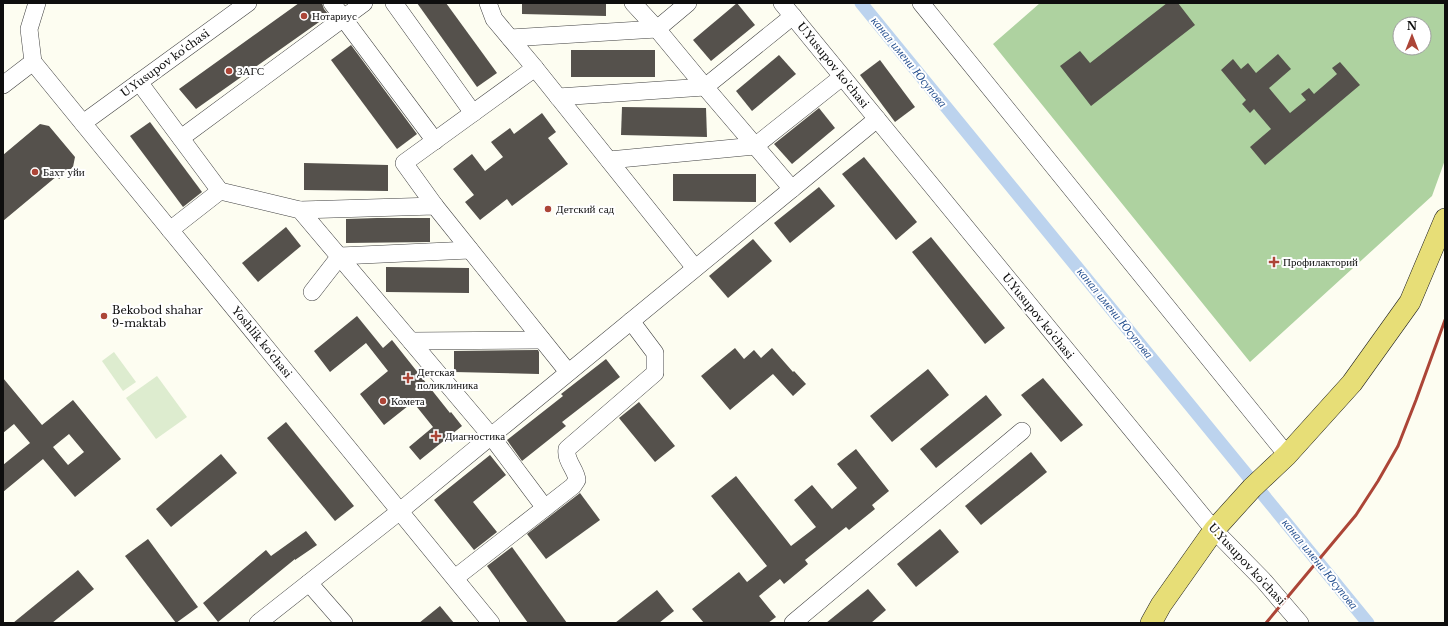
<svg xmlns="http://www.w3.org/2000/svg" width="1448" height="626" font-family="'Libre Baskerville',serif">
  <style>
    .forest { fill: #aed2a0; fill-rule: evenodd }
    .pitch { fill: #ddeccf }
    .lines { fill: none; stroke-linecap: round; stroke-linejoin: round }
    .canal { stroke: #bcd3ee; stroke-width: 13 }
    .building { fill: #55514c; fill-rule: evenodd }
    .minor-casing { stroke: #414141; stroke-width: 18 }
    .major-casing { stroke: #1f1f1f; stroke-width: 22 }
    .minor { stroke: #fff; stroke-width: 17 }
    .major { stroke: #e7de77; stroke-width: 21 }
    .rail { stroke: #ac4537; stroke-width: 3 }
    .poi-dot { fill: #ac4537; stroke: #fff; stroke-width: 1.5 }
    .labels { text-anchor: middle; stroke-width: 4; stroke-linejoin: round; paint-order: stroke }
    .poi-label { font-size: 11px; fill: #0e0e0e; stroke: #fff; text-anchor: start }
    .street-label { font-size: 11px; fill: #0e0e0e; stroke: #fff }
    .water-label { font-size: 12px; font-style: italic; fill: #275190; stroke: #fff }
  </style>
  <rect width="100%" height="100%" fill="#fdfdf1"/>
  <!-- forest -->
  <path class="forest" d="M 1040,3 L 1445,3 L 1445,160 L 1432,196 L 1250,362 L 993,44 ZM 1400,24 L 1424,24 L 1424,48 L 1400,48 Z"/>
  <!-- pitch -->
  <g class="pitch">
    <polygon points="114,352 136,382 123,391 102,361"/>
    <polygon points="157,376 187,417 156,439 126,398"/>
  </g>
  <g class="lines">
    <!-- canal -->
    <polyline class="canal" points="861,3 1368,623"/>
  </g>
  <!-- building -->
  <g class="building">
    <polygon points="299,3 322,3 324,9 329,15 196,109 179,89"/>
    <polygon points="417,3 446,3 497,73 477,87"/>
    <polygon points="522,3 606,3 606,16 522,14"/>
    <polygon points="737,3 755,25 711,61 693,40"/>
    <polygon points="1167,3 1178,3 1195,25 1091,106 1060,66 1080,51 1090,63"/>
    <polygon points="351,45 417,134 397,149 331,60"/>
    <rect x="571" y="50" width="84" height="27"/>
    <polygon points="1278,54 1291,69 1269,88 1290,113 1306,100 1301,94 1309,88 1314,94 1337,74 1332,68 1340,62 1360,85 1265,165 1250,147 1271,129 1254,109 1250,113 1242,104 1246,100 1221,70 1233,59 1241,69 1248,63 1256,73"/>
    <polygon points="779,55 796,74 752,111 736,91"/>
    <polygon points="880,60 915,107 895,122 860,75"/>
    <polygon points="622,107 706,108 707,137 621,135"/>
    <polygon points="819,108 835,128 792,164 774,144"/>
    <polygon points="542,113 556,132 548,138 568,164 512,206 507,199 480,220 465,202 474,195 453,169 472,154 485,171 503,157 491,142 510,128 514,134"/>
    <polygon points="150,122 202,192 183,207 130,136"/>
    <polygon points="40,124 49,126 75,157 73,167 59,179 57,176 3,221 3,155"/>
    <polygon points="864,157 917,222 896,240 842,174"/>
    <polygon points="304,163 388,165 388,191 304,190"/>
    <polygon points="673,174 756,174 756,202 673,201"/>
    <polygon points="819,187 835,206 790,243 774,223"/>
    <polygon points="377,218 430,218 430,242 346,243 346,219"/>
    <polygon points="286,227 301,246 258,282 242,263"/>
    <polygon points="931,237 1005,328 985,344 912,252"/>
    <polygon points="753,239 772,261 728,298 709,276"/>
    <polygon points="386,267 469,268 469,293 386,292"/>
    <polygon points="357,316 383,348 392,340 450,413 451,412 462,426 420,460 409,447 433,427 413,402 384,425 360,394 388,371 366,343 330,372 314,351"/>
    <polygon points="735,348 744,359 754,350 761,358 772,348 793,372 794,371 806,384 793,396 773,374 730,410 701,376"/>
    <polygon points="538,350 539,352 539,374 454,372 454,351"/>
    <polygon points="606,359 620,377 562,422 566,426 522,461 507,440 563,396 561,394"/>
    <polygon points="928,369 949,395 892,442 870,416"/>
    <path d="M 3,378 L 42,425 L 73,400 L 121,459 L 75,497 L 43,459 L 3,492 L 3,465 L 30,443 L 14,424 L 3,433 ZM 69,434 L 84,452 L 68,465 L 53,447 Z"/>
    <polygon points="1043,378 1083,425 1061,442 1021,395"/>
    <polygon points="986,395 1002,415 936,468 920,449"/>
    <polygon points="639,402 675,446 655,462 619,418"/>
    <polygon points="286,422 354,506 335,521 267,438"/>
    <polygon points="856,449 889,491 872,505 875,509 849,530 846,527 805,560 808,564 784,584 780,579 759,596 776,617 768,623 704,623 692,609 739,572 747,582 767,566 711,496 736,476 791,546 816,527 794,500 812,485 832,509 857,488 837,464"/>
    <polygon points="1031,452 1047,472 981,525 965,506"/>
    <polygon points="221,454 237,473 171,527 156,509"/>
    <polygon points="490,455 506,475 473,502 497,532 474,550 434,500"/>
    <polygon points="580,493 600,520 546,559 527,534"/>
    <polygon points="940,529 959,552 916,587 897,564"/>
    <polygon points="306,531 317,545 295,560 295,559 218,622 203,603 266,550 271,556"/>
    <polygon points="148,539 198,607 176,623 125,556"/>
    <polygon points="512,547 567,623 528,623 487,566"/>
    <polygon points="78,570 94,589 52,623 13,623"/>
    <polygon points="868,589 886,610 871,623 826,623"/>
    <polygon points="657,590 674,611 659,623 615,623"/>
    <polygon points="440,606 454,623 419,623"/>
  </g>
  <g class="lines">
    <!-- minor casing -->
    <g class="minor-casing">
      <g id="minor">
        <polyline points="332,3 435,141"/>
        <polyline points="394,3 473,113"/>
        <polyline points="488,3 494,19 535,68"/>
        <polyline points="633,3 657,29 705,87 792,189"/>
        <polyline points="782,3 1214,530 1263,580 1300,623"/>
        <polyline points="921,3 1287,455"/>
        <polyline points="510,38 657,29 688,3"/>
        <polyline points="33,62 491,623"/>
        <polyline points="33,62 29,29 37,3"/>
        <polyline points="139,82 220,191"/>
        <polyline points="3,85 33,62"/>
        <polyline points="558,97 705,87 793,16"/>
        <polyline points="83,123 248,3"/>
        <polyline points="181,138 364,3"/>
        <polyline points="609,160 755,146 842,77"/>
        <polyline points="435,206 404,163 535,68 695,268"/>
        <polyline points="300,210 435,206 568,372"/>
        <polyline points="170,230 220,191 300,210 491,436 545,508"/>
        <polyline points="312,292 340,256 470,250"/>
        <polyline points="411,341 542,340"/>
        <path d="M 455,578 L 573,486 L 577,480 C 576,469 565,461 567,449 L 655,373 L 655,353 L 631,321"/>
        <polyline points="309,583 344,623"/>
        <polyline points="258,623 400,511 877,119"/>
        <polyline points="793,623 1022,431"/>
      </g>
    </g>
    <!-- major casing -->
    <g class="major-casing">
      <polyline id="major" points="1151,623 1161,605 1214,530 1252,488 1287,455 1352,383 1410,302 1445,219"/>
    </g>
    <!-- minor -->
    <use href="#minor" class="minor"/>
    <!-- major -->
    <use href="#major" class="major"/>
    <!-- rail -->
    <polyline class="rail" points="1266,623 1356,515 1378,481 1398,446 1416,400 1445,320"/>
  </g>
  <!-- markers -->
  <g class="poi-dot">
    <circle cx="304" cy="16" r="4"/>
    <circle cx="229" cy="71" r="4"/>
    <circle cx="35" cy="172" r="4"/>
    <circle cx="548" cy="209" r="4"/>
    <path d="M1272 256h4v4h4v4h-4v4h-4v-4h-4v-4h4z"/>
    <circle cx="104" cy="316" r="4"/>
    <path d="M406 372h4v4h4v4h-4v4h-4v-4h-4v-4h4z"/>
    <circle cx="383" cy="401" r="4"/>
    <path d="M434 430h4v4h4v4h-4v4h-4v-4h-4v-4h4z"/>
  </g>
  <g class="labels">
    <!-- poi labels -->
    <g class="poi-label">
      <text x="312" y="20">Нотариус</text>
      <text x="237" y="75">ЗАГС</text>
      <text x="43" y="176">Бахт уйи</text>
      <text x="556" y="213">Детский сад</text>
      <text x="1283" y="266">Профилакторий</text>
      <text x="112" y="314">Bekobod shahar<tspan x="112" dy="13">9-maktab</tspan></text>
      <text x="417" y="376">Детская<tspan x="417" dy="13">поликлиника</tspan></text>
      <text x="391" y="405">Комета</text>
      <text x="445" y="440">Диагностика</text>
    </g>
    <!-- street labels -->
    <g class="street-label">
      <text transform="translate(165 63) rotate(-36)" y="4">U.Yusupov ko'chasi</text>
      <text transform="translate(833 65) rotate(51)" y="4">U.Yusupov ko'chasi</text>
      <text transform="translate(1038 316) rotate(51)" y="4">U.Yusupov ko'chasi</text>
      <text transform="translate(262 342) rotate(51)" y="4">Yoshlik ko'chasi</text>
      <text transform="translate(1247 564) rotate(47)" y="4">U.Yusupov ko'chasi</text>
    </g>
    <!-- water labels -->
    <g class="water-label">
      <text transform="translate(909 62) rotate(51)" y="4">канал имени Юсупова</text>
      <text transform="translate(1115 313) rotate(51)" y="4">канал имени Юсупова</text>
      <text transform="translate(1320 564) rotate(51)" y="4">канал имени Юсупова</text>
    </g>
  </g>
  <!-- border -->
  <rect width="1448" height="626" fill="none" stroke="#0e0e0e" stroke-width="8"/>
  <!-- north arrow -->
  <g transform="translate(1412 36)"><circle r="19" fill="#ffffff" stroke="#9f9f9f"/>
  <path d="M0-3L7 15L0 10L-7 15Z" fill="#ac4537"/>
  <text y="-6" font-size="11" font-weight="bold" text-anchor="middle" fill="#0e0e0e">N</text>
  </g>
</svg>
